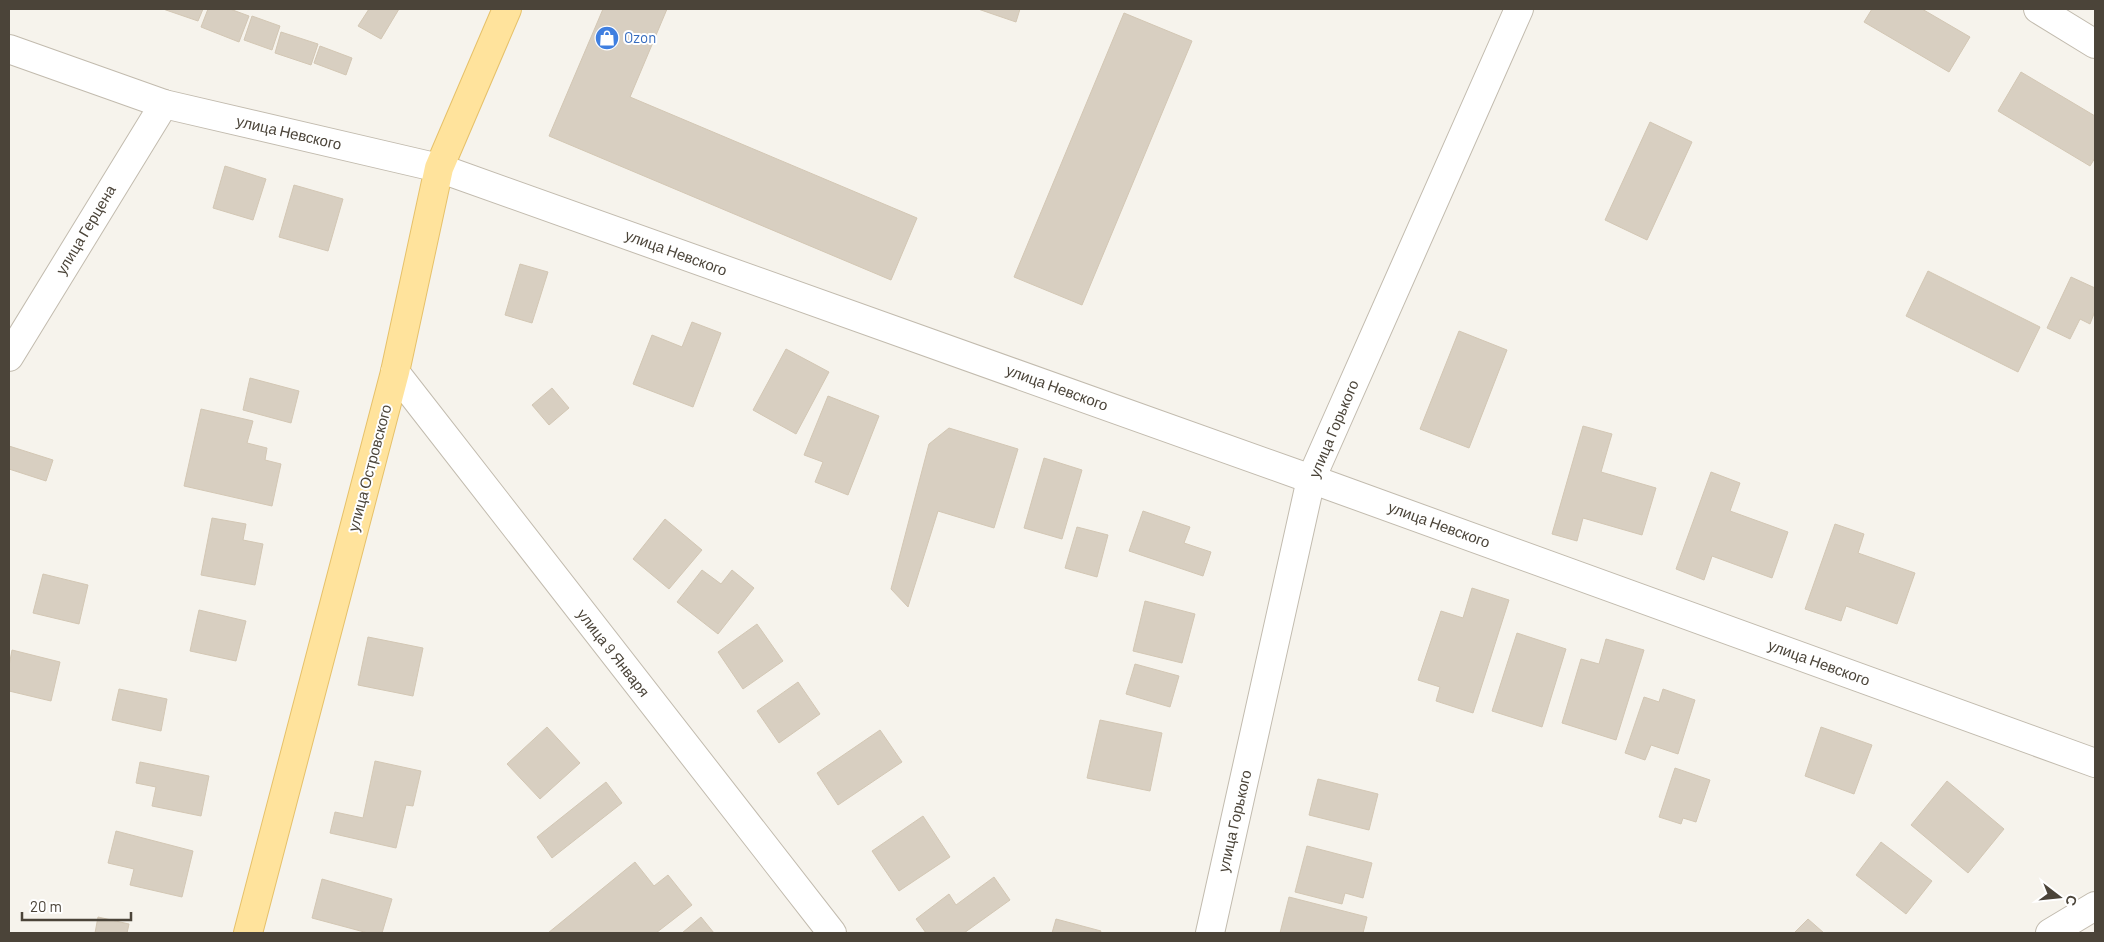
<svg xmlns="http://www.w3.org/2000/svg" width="2104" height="942" font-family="Barlow,sans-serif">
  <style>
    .building { fill: #d8cfc1; stroke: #d3c7b4 }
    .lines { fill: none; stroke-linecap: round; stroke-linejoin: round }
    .minor-casing { stroke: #c2bbae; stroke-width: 30 }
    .major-casing { stroke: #e6c16a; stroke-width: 30 }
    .minor { stroke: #fff; stroke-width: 28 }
    .major { stroke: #ffe39c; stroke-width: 28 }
    .labels { text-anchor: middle; stroke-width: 4; stroke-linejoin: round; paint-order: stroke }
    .shop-label { font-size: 15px; fill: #366cbe; stroke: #fff; text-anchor: start }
    .street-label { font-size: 15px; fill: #4b4439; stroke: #fff }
  </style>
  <rect width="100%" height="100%" fill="#f6f3ec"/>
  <!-- building -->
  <g class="building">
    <polygon points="163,9 203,9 198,21"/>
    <polygon points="208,9 230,9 249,16 239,42 201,27"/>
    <polygon points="369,9 399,9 381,39 358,26"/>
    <polygon points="603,9 667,9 630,97 917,218 891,280 549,136"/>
    <polygon points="978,9 1020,9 1016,22"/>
    <polygon points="1872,9 1922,9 1970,37 1949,72 1864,22"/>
    <polygon points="1124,13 1192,41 1082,305 1014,277"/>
    <polygon points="252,16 280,26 272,50 244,40"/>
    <polygon points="281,32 318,44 311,65 275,53"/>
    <polygon points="320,46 352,58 346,75 314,63"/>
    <polygon points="2021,72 2095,116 2095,158 2090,166 1998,111"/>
    <polygon points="1650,122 1692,142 1647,240 1605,220"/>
    <polygon points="225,166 266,179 253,220 213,208"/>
    <polygon points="294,185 343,199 328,251 279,237"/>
    <polygon points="520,264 548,272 532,323 505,315"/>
    <polygon points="1928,271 2040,327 2018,372 1906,316"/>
    <polygon points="2071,277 2095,288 2095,311 2090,324 2080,319 2070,339 2047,328"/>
    <polygon points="692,322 721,333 693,407 633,384 652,335 682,347"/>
    <polygon points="1459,331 1507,350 1469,448 1420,429"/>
    <polygon points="786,349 829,372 796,434 753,410"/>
    <polygon points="250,378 299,391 291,423 243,410"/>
    <polygon points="552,388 569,408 549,425 532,405"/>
    <polygon points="828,396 879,416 848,495 815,482 823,462 804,455"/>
    <polygon points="201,409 253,421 247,443 267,448 265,460 281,464 272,506 184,486"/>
    <polygon points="1583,426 1612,434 1601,472 1656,488 1642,535 1583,518 1577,541 1552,534"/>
    <polygon points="949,428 1018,449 994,528 938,511 908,607 891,589 929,444"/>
    <polygon points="9,446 53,460 46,481 9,469"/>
    <polygon points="1044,458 1082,470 1062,539 1024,528"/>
    <polygon points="1711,472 1740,483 1730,511 1788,532 1772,578 1712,556 1704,580 1676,569"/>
    <polygon points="1143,511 1190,527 1184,543 1211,552 1203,576 1129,551"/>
    <polygon points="212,518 246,524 243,540 263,544 255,585 201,575"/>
    <polygon points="665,519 702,550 669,589 633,559"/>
    <polygon points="1835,524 1864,534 1858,553 1915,573 1897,624 1846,606 1841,621 1805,609"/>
    <polygon points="1077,527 1108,535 1097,577 1065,568"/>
    <polygon points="702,570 721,584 732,570 754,588 718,634 677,602"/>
    <polygon points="43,574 88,585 79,624 33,613"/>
    <polygon points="1472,588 1509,600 1473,713 1436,701 1440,687 1418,680 1441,611 1463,618"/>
    <polygon points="1145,601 1195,614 1182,663 1133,651"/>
    <polygon points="199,610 246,621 236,661 190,651"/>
    <polygon points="757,624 783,661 743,689 718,652"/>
    <polygon points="1517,633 1566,649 1542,727 1492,711"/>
    <polygon points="368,637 423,648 413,696 358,685"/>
    <polygon points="1606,639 1644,650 1616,740 1562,723 1581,659 1599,664"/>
    <polygon points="12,650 60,662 51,701 9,691 9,666"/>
    <polygon points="1135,664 1179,676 1170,707 1126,694"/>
    <polygon points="798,682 820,714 779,743 757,711"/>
    <polygon points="119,689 167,699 161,731 112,720"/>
    <polygon points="1663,689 1695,700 1678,754 1651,745 1645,760 1625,753 1644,697 1659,702"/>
    <polygon points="1100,720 1162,733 1150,791 1087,778"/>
    <polygon points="547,727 580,763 540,799 507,764"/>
    <polygon points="1821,727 1872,745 1854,794 1805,776"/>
    <polygon points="880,730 902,762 838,805 817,773"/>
    <polygon points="375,761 421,771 413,806 406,805 396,848 330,833 335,812 363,818"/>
    <polygon points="140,762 209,776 201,816 152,806 156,787 136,783"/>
    <polygon points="1675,768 1710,780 1696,822 1683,818 1681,824 1659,817"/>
    <polygon points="1318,779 1378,794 1369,830 1309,815"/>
    <polygon points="1947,781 2004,829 1968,873 1911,825"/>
    <polygon points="606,782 622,803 552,858 537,837"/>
    <polygon points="923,816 950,857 899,891 872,851"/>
    <polygon points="116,831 193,851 182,897 130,885 134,869 108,863"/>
    <polygon points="1881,842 1932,881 1906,914 1856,875"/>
    <polygon points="1307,846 1372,863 1363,898 1345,893 1342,904 1295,892"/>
    <polygon points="635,862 654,886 668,875 692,905 656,933 548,933"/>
    <polygon points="994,877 1010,900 964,933 926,933 916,919 949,894 956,905"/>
    <polygon points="322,879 392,899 382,933 368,933 312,918"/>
    <polygon points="1289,897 1367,917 1363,933 1280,933"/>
    <polygon points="98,917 129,924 127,933 95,933"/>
    <polygon points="701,917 714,933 682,933"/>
    <polygon points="1056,919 1101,931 1100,933 1052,933"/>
    <polygon points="1808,919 1824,933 1794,933"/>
  </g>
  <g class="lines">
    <!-- minor casing -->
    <g class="minor-casing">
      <g id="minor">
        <polyline points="2038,9 2095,44"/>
        <polyline points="9,49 164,104 439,168 1311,479 2095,763"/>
        <polyline points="9,357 164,104"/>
        <polyline points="395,372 832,933"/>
        <polyline points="1210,933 1311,479 1519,9"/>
        <polyline points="2050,933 2095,906"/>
      </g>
    </g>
    <!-- major casing -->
    <g class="major-casing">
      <polyline id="major" points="248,933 395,372 439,168 507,9"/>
    </g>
    <!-- minor -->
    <use href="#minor" class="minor"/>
    <!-- major -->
    <use href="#major" class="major"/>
  </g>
  <!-- icons -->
  <defs>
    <g id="shop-disc" transform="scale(1.25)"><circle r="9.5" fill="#3f7fe0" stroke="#fff"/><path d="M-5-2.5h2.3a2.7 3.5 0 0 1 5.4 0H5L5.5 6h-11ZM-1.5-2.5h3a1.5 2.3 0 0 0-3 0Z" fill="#fff"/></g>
  </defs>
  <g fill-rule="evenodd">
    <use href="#shop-disc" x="607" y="38"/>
  </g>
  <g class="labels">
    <!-- shop labels -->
    <g class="shop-label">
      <text x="624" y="43">Ozon</text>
    </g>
    <!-- street labels -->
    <g class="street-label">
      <text transform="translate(289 133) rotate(13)" y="5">улица Невского</text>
      <text transform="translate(86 230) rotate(-59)" y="5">улица Герцена</text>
      <text transform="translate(676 253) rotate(20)" y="5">улица Невского</text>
      <text transform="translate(1057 388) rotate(20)" y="5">улица Невского</text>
      <text transform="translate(1334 429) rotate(-67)" y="5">улица Горького</text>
      <text transform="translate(370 468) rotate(-75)" y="5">улица Островского</text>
      <text transform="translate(1439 525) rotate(20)" y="5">улица Невского</text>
      <text transform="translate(613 653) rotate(52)" y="5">улица 9 Января</text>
      <text transform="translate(1819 663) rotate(20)" y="5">улица Невского</text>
      <text transform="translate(1235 821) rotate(-77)" y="5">улица Горького</text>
    </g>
  </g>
  <!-- border -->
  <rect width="2104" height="942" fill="none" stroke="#4b4439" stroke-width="20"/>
  <!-- north arrow -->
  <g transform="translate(2059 897) rotate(106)" stroke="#ffffff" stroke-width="4" paint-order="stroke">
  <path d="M0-4L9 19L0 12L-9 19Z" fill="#4b4439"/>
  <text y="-8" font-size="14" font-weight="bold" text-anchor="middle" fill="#4b4439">С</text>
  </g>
  <!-- scale -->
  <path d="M22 912v8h109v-8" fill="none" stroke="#4b4439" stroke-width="2.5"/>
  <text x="30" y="912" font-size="15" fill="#4b4439" stroke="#ffffff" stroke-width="4" paint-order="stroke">20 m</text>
</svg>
